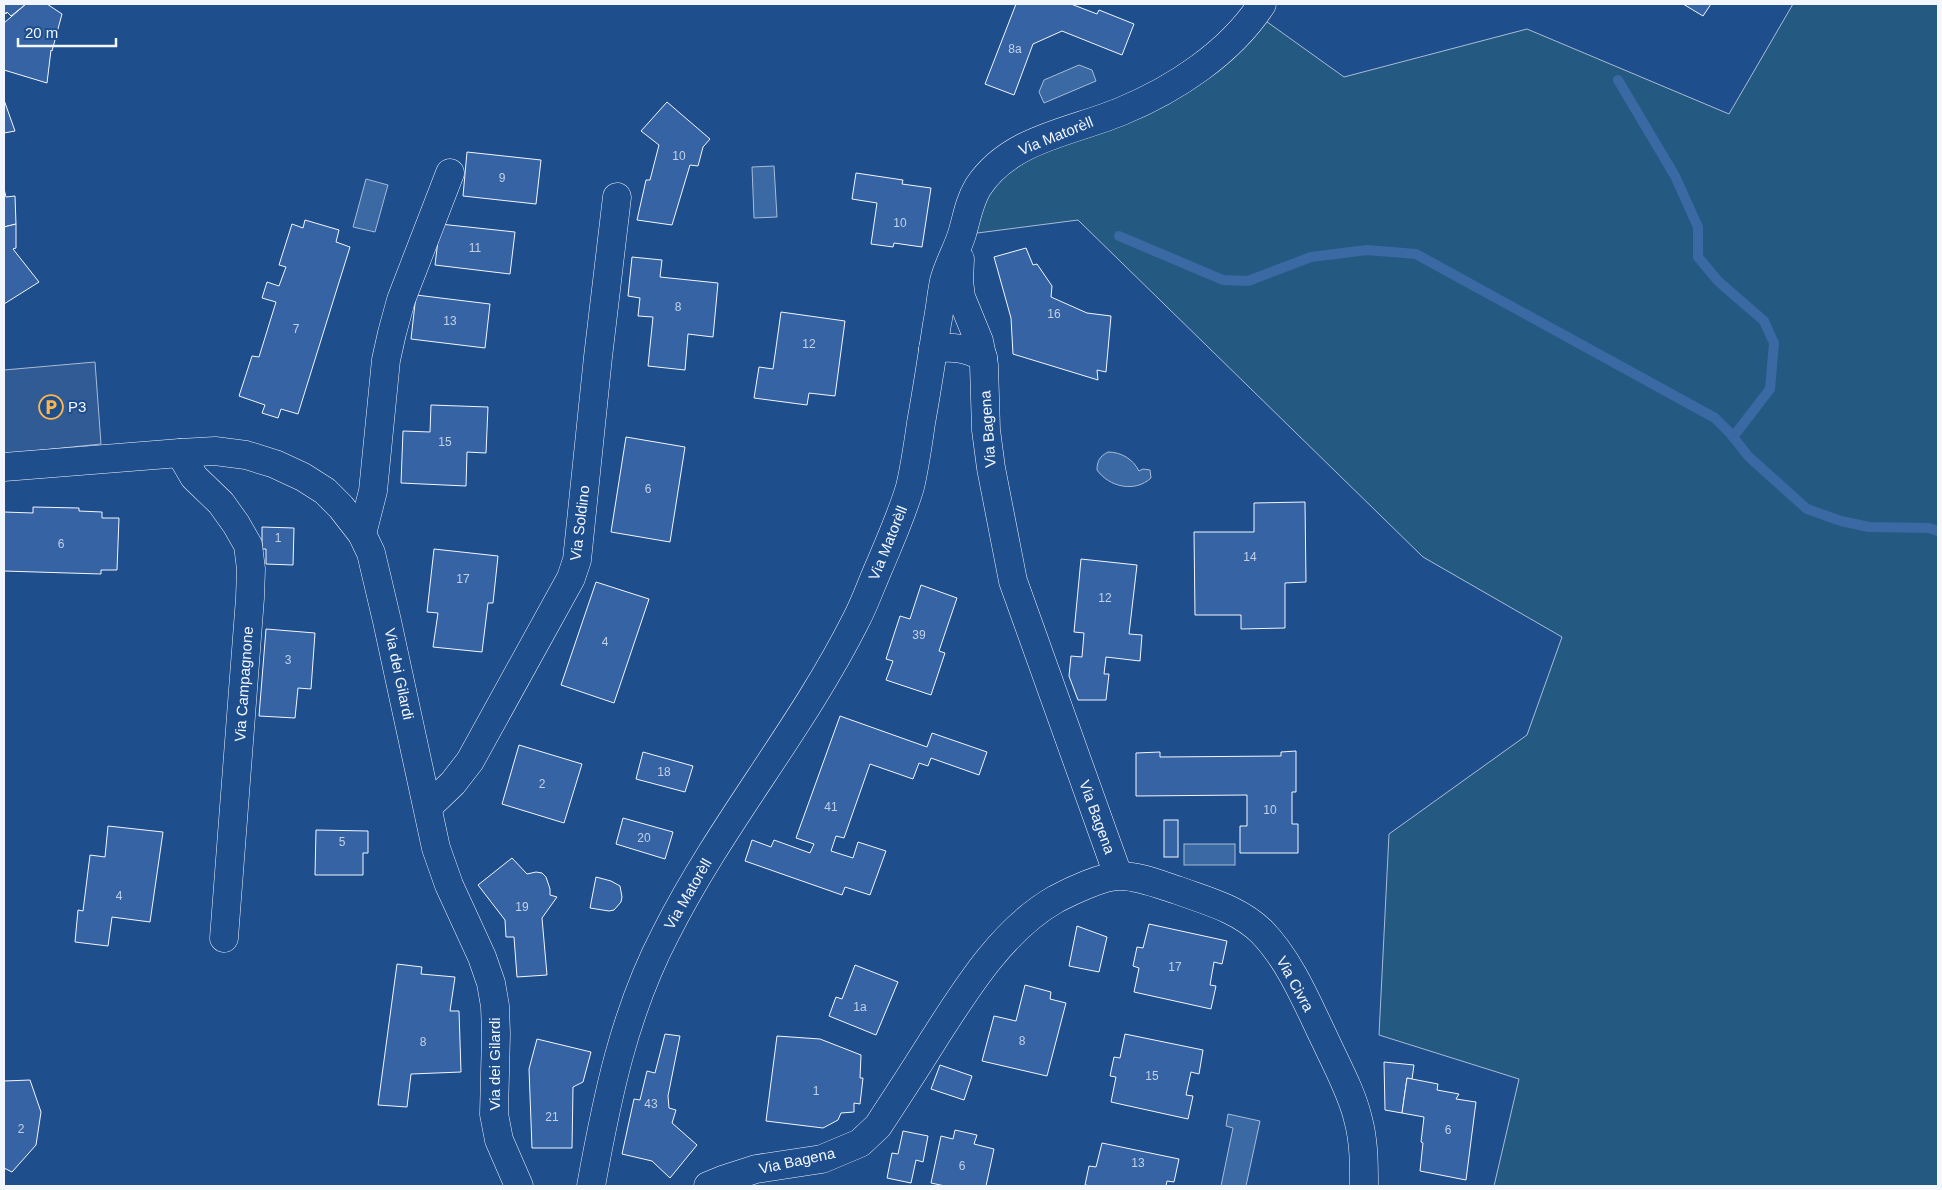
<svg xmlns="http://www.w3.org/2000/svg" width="1942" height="1190" font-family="Helvetica,sans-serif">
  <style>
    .green { fill: #245a82; stroke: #a8bbd7 }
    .parking { fill: #305b95; stroke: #a8bbd7 }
    .water { fill: #3b69a3; stroke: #a8bbd7 }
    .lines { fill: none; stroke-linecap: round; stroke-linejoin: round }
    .stream { stroke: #3b69a3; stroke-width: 10 }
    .building { fill: #3563a3; stroke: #f2f6ff }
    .minor-casing { stroke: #f2f6ff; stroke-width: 29 }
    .minor { stroke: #1f4e8c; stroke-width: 28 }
    .labels { text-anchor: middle; stroke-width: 4; stroke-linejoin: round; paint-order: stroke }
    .number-label { font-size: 12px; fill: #c3d1e8 }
    .street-label { font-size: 15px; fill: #f2f6ff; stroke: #1f4e8c }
    .poi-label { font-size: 15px; fill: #f2f6ff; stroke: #1f4e8c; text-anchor: start }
  </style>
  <rect width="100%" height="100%" fill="#1f4e8c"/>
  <!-- green -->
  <polygon class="green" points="1793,4 1938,4 1938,1186 1494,1186 1519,1079 1379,1035 1389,834 1527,735 1562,637 1423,557 1078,220 962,235 979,186 1118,113 1256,14 1344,77 1527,29 1729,114"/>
  <!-- parking -->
  <polygon class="parking" points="95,362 101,444 4,454 4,370"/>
  <!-- water -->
  <g class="water">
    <polygon points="1079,65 1092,70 1096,81 1044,103 1039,92 1044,80"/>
    <polygon points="774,166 777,217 754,218 752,167"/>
    <polygon points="366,179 388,185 375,232 353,227"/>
    <path d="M 1108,452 C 1121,452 1133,459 1139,471 L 1143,469 L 1150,470 L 1151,478 C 1135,493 1109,487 1097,470 C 1097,461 1100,456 1108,452 Z"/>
    <rect x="1184" y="844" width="51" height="21"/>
    <polygon points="1228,1114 1260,1121 1246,1186 1221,1186 1233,1128 1226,1126"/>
  </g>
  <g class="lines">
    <!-- stream -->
    <g class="stream">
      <polyline points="1618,80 1675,176 1698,227 1698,257 1718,281 1764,321 1774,343 1770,389 1733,437"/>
      <polyline points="1119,236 1223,280 1248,281 1311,257 1367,250 1416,254 1715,418 1729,432 1749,457 1807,509 1841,521 1869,527 1929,528 1938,531"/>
    </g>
  </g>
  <!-- building -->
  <g class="building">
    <polygon points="4,4 26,4 11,16 7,12 6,14 4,11"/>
    <polygon points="26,4 47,4 62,14 52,51 51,50 47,83 4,70 4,23"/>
    <polygon points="1016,4 1071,4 1097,14 1099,10 1134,24 1122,55 1062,31 1033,44 1014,95 985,84"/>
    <polygon points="1683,4 1711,4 1703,16"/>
    <polygon points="4,100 15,131 4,133"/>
    <polygon points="667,102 710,139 703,147 698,166 690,165 672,225 637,220 646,180 650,180 659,145 641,131"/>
    <polygon points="467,152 541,160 536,204 463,196"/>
    <polygon points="856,173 903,180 902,184 931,188 922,247 894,243 893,247 871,244 877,203 852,199"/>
    <polygon points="4,189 6,197 15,196 16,224 4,227"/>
    <polygon points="305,220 339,230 336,242 350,247 298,414 281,409 278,418 262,413 265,405 239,396 252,356 259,357 276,302 262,298 267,282 279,286 286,267 279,265 292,224 303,228"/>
    <polygon points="16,224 16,248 13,249 39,282 4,304 4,227"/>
    <polygon points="440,224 515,232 510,274 435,265"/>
    <polygon points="1026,248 1033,265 1037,264 1052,286 1051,297 1087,313 1111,316 1106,372 1097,370 1098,380 1013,354 1011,318 994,257"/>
    <polygon points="632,257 662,260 660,277 718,283 713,337 688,334 685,370 648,366 653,317 638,316 640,298 628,296"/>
    <polygon points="416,295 490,304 485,348 411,339"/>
    <polygon points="781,312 845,321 835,396 809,393 807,405 754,398 759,367 773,369"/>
    <polygon points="431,405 488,407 486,453 467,452 466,486 401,483 403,431 430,432"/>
    <polygon points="626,437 685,447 670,542 611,532"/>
    <polygon points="1305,502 1306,582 1285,583 1285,628 1241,629 1241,615 1195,615 1194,532 1254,532 1254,503"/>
    <polygon points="33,507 79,508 79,511 102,512 102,518 119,518 117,570 101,570 101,574 4,571 4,512 33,513"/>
    <polygon points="262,527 294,528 293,565 266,564 266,549 262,549"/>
    <polygon points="434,549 498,556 493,603 488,603 482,652 433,647 438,613 427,612"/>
    <polygon points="1081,559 1137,565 1129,634 1142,635 1140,661 1106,657 1104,674 1109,674 1106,700 1078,700 1069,676 1071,656 1082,657 1084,633 1074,632"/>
    <polygon points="596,582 649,599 614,703 561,685"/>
    <polygon points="921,585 957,598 939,651 945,653 931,695 886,680 893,661 886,659 900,616 910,619"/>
    <polygon points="266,629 315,633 311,689 298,688 295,718 259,716"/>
    <polygon points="840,716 927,747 932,733 987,752 979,775 931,758 928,766 919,763 913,779 870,764 844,838 836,836 831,851 853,858 858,842 886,851 870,895 845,887 842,895 745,861 752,840 771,847 774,840 810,853 814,844 796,838"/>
    <polygon points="519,745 582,764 564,823 502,804"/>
    <polygon points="1296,751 1296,792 1292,792 1292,824 1298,824 1298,853 1240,853 1240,826 1247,826 1247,795 1136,796 1136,753 1160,752 1160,757 1281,756 1281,752"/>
    <polygon points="643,752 693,766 685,792 636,779"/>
    <polygon points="623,818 673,832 665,859 616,844"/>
    <rect x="1164" y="820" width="14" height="37"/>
    <polygon points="108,826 163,832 150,922 112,917 108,946 75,942 78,910 83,911 90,855 105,857"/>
    <polygon points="316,830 368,831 368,853 363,853 363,875 315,875"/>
    <polygon points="512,858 527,874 536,872 542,873 546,877 550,889 550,895 557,897 542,918 547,975 517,977 514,937 506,937 505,920 478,885"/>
    <polygon points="596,877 611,881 620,886 622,897 621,902 614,910 609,911 590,908"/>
    <polygon points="1149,924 1227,941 1222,964 1214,962 1210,985 1216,986 1211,1009 1134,992 1139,968 1133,966 1137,947 1143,948"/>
    <polygon points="1077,926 1107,937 1099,972 1069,966"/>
    <polygon points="397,964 422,967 421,974 455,977 450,1011 459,1011 461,1072 411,1074 407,1107 378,1105"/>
    <polygon points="855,965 898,982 876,1035 829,1016 836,997 842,999"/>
    <polygon points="1025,985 1051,992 1050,999 1066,1003 1047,1076 982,1061 994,1016 1016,1021"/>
    <polygon points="665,1034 680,1036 668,1096 669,1108 676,1110 672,1123 697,1145 670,1178 652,1161 622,1154 634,1099 640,1100 647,1071 655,1073"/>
    <polygon points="1125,1034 1203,1050 1199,1074 1191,1072 1186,1095 1193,1096 1188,1119 1111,1102 1116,1077 1110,1076 1114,1057 1120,1058"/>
    <polygon points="777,1036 820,1039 861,1055 860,1078 863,1078 860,1104 854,1103 854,1112 841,1113 838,1120 823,1128 766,1121"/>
    <polygon points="537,1039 591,1052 583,1082 573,1087 572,1148 532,1148 529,1069"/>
    <polygon points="1384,1062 1414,1065 1412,1079 1407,1078 1402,1113 1385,1110"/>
    <polygon points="940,1065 972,1076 964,1100 931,1089"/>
    <polygon points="1407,1078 1438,1084 1437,1090 1459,1094 1456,1099 1476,1102 1466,1180 1420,1171 1423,1143 1421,1142 1424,1117 1402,1113"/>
    <polygon points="30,1080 41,1112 36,1145 12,1172 4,1168 4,1081"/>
    <polygon points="955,1130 977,1135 974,1144 994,1149 986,1186 945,1186 931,1183 941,1136 953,1139"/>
    <polygon points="903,1131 928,1136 923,1162 916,1160 911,1183 887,1178 892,1153 898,1154"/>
    <polygon points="1102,1143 1179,1159 1174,1182 1167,1181 1166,1186 1092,1186 1085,1185 1089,1166 1096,1167"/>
  </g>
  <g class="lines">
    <!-- minor casing -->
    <g class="minor-casing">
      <g id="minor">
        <polyline points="960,259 959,281 961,297 979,341 984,365 986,430 991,468 1013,581 1118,875"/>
        <path d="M 933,349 C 952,346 966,348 983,357"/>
        <polyline points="180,453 194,477 221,503 236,524 248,545 251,569 250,598 224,938"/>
        <polyline points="4,467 180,453 215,451 246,455 275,464 303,477 325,491 341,507 362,534 371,553 387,621 436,848 449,885 482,957 491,983 495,1006 496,1034 494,1114 499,1140 519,1186"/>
        <polyline points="362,534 373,491 386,360 392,333 401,300 450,173"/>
        <polyline points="428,807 453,783 470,761 571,578 577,560 598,357 617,197"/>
        <path d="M 591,1186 C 607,1098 624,1013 666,933 C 721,824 802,728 856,620 C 865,603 871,585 879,567 C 890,541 902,514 910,487 C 915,466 918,444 921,423 C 927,390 932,357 937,324 C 940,310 941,295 944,281 C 948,265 957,250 962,234 C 967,217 969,202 978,187 C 1010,138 1072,132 1122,111 C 1175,89 1230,53 1262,4"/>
        <path d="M 708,1186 L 725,1179 L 756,1169 L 822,1159 L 860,1143 L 878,1126 C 897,1097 916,1068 934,1039 C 966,989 1003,929 1056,899 C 1071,891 1103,876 1119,876 C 1136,875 1161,885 1177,890 C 1207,901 1239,909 1262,932 C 1291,962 1308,1005 1326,1042 C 1337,1066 1352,1093 1358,1119 C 1364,1141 1364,1163 1364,1186"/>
      </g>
    </g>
    <!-- minor -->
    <use href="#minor" class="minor"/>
  </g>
  <!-- icons -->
  <defs>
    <g id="parking-ring" transform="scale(1.25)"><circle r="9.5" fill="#1f4e8c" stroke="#ffb74d" stroke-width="1.5"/><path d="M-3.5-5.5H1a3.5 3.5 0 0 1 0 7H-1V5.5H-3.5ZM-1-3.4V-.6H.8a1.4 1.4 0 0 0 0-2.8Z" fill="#ffb74d"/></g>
  </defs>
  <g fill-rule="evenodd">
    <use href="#parking-ring" x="51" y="407"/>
  </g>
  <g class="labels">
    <!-- number labels -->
    <g class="number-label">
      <text x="1015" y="53">8a</text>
      <text x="679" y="160">10</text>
      <text x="502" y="182">9</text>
      <text x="900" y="227">10</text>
      <text x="475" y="252">11</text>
      <text x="678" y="311">8</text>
      <text x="1054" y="318">16</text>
      <text x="450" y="325">13</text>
      <text x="296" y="333">7</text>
      <text x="809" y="348">12</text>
      <text x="445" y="446">15</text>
      <text x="648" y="493">6</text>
      <text x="278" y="542">1</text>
      <text x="61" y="548">6</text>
      <text x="1250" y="561">14</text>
      <text x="463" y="583">17</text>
      <text x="1105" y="602">12</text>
      <text x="919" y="639">39</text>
      <text x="605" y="646">4</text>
      <text x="288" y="664">3</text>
      <text x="664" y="776">18</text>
      <text x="542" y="788">2</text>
      <text x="831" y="811">41</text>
      <text x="1270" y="814">10</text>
      <text x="644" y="842">20</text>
      <text x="342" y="846">5</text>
      <text x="119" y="900">4</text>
      <text x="522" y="911">19</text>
      <text x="1175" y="971">17</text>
      <text x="860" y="1011">1a</text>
      <text x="1022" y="1045">8</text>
      <text x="423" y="1046">8</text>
      <text x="1152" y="1080">15</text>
      <text x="816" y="1095">1</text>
      <text x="651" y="1108">43</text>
      <text x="552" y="1121">21</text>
      <text x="21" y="1133">2</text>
      <text x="1448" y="1134">6</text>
      <text x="1138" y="1167">13</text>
      <text x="962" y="1170">6</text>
    </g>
    <!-- street labels -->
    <g class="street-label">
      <text transform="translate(1056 136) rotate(-22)" y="5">Via Matorèll</text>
      <text transform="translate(988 429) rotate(-94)" y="5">Via Bagena</text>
      <text transform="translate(580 523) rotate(-83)" y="5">Via Soldino</text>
      <text transform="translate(888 543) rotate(-68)" y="5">Via Matorèll</text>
      <text transform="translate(399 674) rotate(78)" y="5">Via dei Gilardi</text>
      <text transform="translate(244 684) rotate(-86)" y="5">Via Campagnone</text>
      <text transform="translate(1097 817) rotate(70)" y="5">Via Bagena</text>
      <text transform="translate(688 894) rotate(-60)" y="5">Via Matorèll</text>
      <text transform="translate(1295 984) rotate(61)" y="5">Via Civra</text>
      <text transform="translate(495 1064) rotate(-90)" y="5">Via dei Gilardi</text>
      <text transform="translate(797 1161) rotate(-12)" y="5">Via Bagena</text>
    </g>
    <!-- poi labels -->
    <g class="poi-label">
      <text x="68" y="412">P3</text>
    </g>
  </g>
  <!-- border -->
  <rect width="1942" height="1190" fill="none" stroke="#f2f6ff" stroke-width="10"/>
  <!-- scale -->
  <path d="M18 38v8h98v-8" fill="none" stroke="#f2f6ff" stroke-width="2.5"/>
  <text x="25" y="38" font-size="15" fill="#f2f6ff" stroke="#1f4e8c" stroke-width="4" paint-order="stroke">20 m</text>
</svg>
